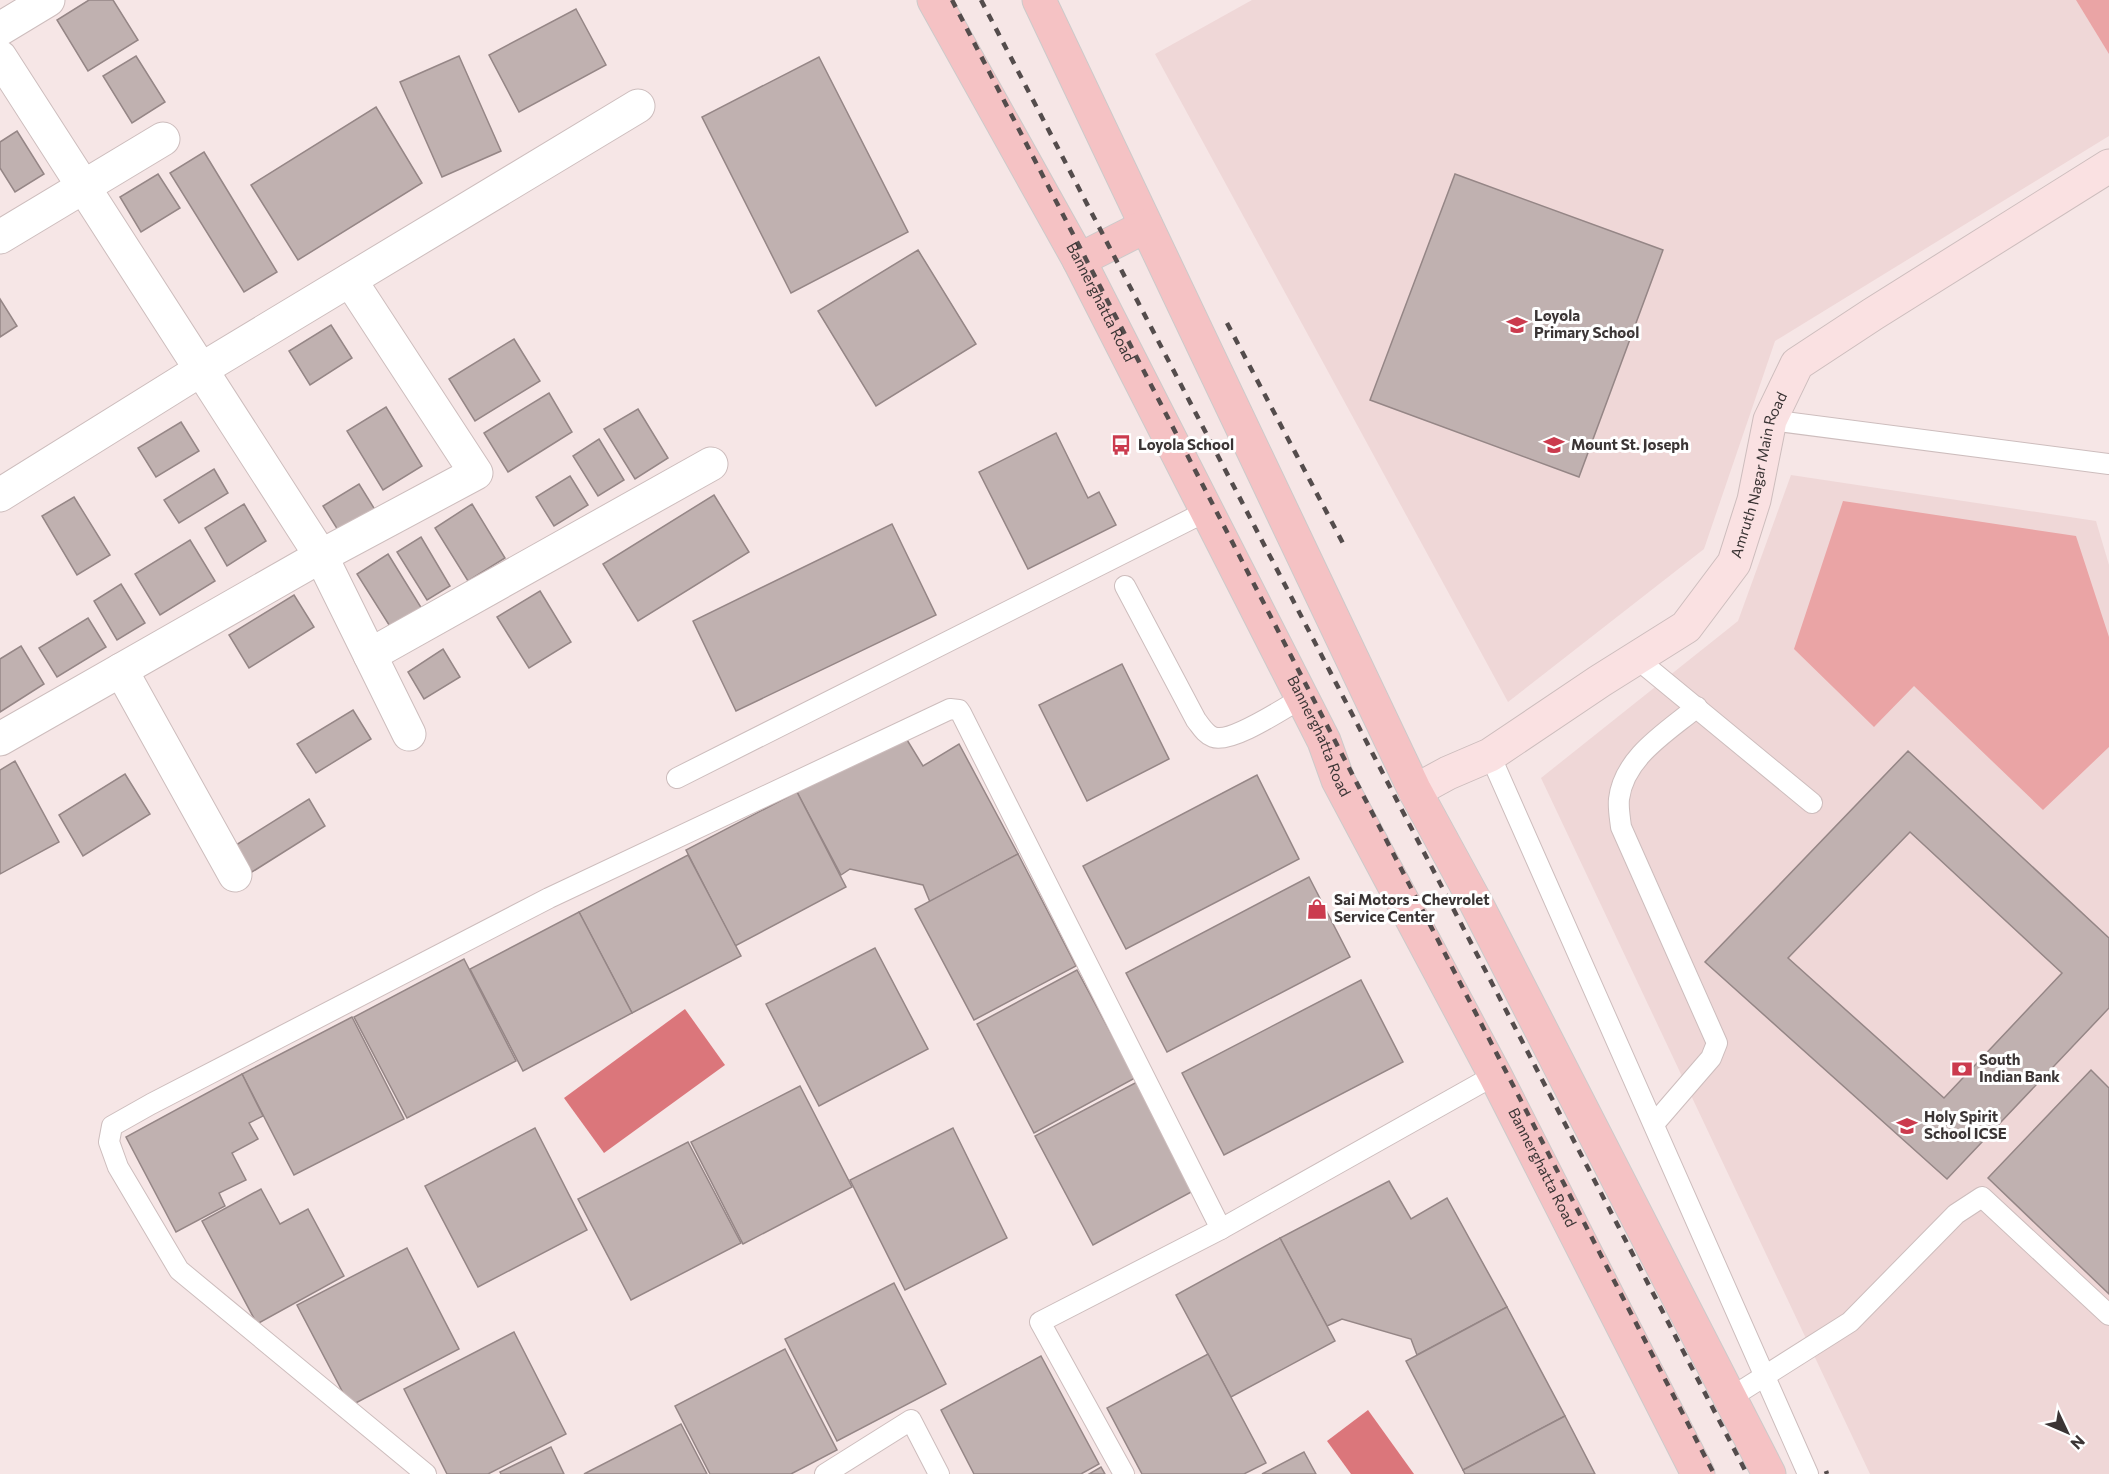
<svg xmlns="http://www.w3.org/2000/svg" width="2109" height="1474" font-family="Commissioner,sans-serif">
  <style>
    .built { fill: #efd7d7 }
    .green { fill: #eaa4a5 }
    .water { fill: #db767b }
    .building { fill: #c0b1b0; stroke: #958686; stroke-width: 1.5; fill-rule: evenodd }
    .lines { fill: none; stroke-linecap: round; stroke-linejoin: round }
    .service-casing { stroke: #cdbdbd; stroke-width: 22 }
    .minor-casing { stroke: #cdbdbd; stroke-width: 35 }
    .secondary-casing { stroke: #cdbdbd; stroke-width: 35 }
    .primary-casing { stroke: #cccaca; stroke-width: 35 }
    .service { stroke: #fff; stroke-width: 20 }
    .minor { stroke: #fff; stroke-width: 33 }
    .secondary { stroke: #fae1e2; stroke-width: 33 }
    .primary { stroke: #f5c2c4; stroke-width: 33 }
    .rail { stroke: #544c4c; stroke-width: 4.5; stroke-dasharray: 8 8; stroke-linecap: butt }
    .labels { text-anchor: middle; stroke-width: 6; stroke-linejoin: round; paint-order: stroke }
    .street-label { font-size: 15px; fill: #3b3535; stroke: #fff }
    .poi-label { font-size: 15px; font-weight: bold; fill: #3b3535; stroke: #fff; text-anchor: start }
  </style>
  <rect width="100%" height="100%" fill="#f6e6e6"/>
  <!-- built -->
  <g class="built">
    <polygon points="1252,0 2109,0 2109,136 1775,341 1704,549 1508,702 1155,54"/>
    <polygon points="1791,475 2096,521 2109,565 2109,1474 1870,1474 1541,778 1738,621"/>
  </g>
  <!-- green -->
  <g class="green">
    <polygon points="2076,0 2109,0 2109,54"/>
    <polygon points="1843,501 2076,536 2109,637 2109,747 2043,810 1914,686 1874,727 1794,649"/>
  </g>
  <!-- water -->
  <g class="water">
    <polygon points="685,1009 725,1065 604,1153 564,1098"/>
    <polygon points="1368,1410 1414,1474 1351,1474 1327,1441"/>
  </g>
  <!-- building -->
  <g class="building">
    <polygon points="89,0 113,0 138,40 88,71 57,20"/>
    <polygon points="576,9 606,65 519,112 489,55"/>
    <polygon points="136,56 165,102 132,123 103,76"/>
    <polygon points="459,56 501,151 442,177 400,82"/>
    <polygon points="819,57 908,232 791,293 702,117"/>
    <polygon points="376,107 422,183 298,260 251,185"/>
    <polygon points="17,131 44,174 15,192 0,168 0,142"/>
    <polygon points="204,152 277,272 244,292 170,173"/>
    <polygon points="158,174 180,208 141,232 120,197"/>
    <polygon points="1455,174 1663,250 1579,477 1370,400"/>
    <polygon points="918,250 976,344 876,406 818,311"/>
    <polygon points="0,299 17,326 0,337"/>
    <polygon points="331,325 352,358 310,385 289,351"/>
    <polygon points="514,339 540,381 475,421 449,379"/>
    <polygon points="549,393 572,432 508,472 484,433"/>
    <polygon points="386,407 422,466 383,490 347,431"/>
    <polygon points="638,409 668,458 635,479 604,429"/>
    <polygon points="181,422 199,451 156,477 138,448"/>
    <polygon points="1056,433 1088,498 1099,492 1116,525 1028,569 979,472"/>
    <polygon points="599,439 624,480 598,496 573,456"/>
    <polygon points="214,469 228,493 179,523 164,500"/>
    <polygon points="570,476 588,505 554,526 536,497"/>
    <polygon points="359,484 377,513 341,535 323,506"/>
    <polygon points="714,495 749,552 638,621 603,564"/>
    <polygon points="74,497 110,555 77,575 42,516"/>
    <polygon points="244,504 266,541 227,566 205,528"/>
    <polygon points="472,504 505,558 468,581 435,528"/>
    <polygon points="892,524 936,615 736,711 693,621"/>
    <polygon points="421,537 450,586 427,600 397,552"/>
    <polygon points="190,540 215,581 160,615 135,574"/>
    <polygon points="388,554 422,609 391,628 357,574"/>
    <polygon points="121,584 145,623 117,640 94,601"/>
    <polygon points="540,591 571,642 529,668 497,617"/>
    <polygon points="294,595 314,627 249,668 229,635"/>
    <polygon points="88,618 106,647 57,677 39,648"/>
    <polygon points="21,646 44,684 0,712 0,659"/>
    <polygon points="443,649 460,677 424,699 408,672"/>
    <polygon points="1122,664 1169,759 1087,801 1039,705"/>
    <polygon points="353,710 371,739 316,773 297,744"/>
    <polygon points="904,735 923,766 959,744 1018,854 930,902 923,885 850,869 841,875 797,792"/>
    <path d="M 1908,751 L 2109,938 L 2109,1008 L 1947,1179 L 1705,962 ZM 1910,832 L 2062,973 L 1944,1098 L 1788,958 Z"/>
    <polygon points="15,761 59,842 0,874 0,770"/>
    <polygon points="125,774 150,814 83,856 59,815"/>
    <polygon points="1257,775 1299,859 1126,949 1083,866"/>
    <polygon points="797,792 846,887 735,946 686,850"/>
    <polygon points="309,799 325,826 252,872 236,845"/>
    <polygon points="1018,854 1076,966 974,1020 915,909"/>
    <polygon points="688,855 741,956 632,1013 579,912"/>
    <polygon points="1309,877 1350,957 1167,1052 1126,973"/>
    <polygon points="579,912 632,1013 523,1071 470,969"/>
    <polygon points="875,948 928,1049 819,1106 766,1004"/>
    <polygon points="464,959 516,1061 407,1118 354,1017"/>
    <polygon points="1077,970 1135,1078 1034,1133 977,1024"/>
    <polygon points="1361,980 1403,1062 1224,1155 1182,1073"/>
    <polygon points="352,1017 404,1119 294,1175 242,1074"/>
    <polygon points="2091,1070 2109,1088 2109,1294 1988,1178"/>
    <polygon points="242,1074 263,1116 249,1123 258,1139 232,1153 246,1180 219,1193 225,1206 176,1232 126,1137"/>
    <polygon points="1137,1082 1195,1190 1093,1245 1035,1136"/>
    <polygon points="800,1086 852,1187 743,1244 691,1142"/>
    <polygon points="535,1128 587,1230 478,1287 425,1186"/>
    <polygon points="953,1128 1007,1238 905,1290 850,1180"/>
    <polygon points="688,1142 741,1243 631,1300 578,1199"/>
    <polygon points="1389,1181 1411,1219 1447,1198 1507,1307 1417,1355 1411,1339 1342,1319 1327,1326 1280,1238"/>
    <polygon points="261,1189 280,1224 308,1209 344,1276 257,1324 202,1221"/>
    <polygon points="1280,1238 1335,1341 1231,1397 1176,1295"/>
    <polygon points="407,1248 459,1349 350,1406 297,1305"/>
    <polygon points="894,1283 946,1384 837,1441 785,1339"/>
    <polygon points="1507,1307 1565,1416 1463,1470 1406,1361"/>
    <polygon points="514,1332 566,1434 488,1474 447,1474 404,1389"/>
    <polygon points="785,1349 837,1450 791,1474 710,1474 675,1406"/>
    <polygon points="1208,1354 1266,1463 1244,1474 1142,1474 1107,1408"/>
    <polygon points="1041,1356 1099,1464 1081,1474 974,1474 941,1410"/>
    <polygon points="1565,1416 1595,1474 1465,1474 1463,1470"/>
    <polygon points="681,1424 707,1474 584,1474"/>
    <polygon points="551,1447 564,1474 501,1474 500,1472"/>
    <polygon points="1304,1452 1316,1474 1262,1474"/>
    <polygon points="1101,1467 1105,1474 1089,1474"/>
  </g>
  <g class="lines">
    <!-- service casing -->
    <g class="service-casing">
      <g id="service">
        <polyline points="1770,420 2109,464"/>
        <path d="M 1125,586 L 1196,720 C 1201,726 1205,734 1213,737 C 1231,744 1284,708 1302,698"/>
        <polyline points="1636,658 1812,803"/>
        <polyline points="1490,755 1808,1474"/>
        <polyline points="677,778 1207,511"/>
        <path d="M 1654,1124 L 1711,1058 L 1717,1043 L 1621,827 C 1620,818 1618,808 1619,799 C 1624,757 1667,732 1697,707"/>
        <polyline points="1730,1398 1850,1322 1956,1214 1982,1197 2109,1315"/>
        <polyline points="426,1474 179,1270 118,1167 109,1142 112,1126 151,1104 549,898 950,709 959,710 961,713 1221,1229"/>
        <polyline points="825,1474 911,1420 939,1474"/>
        <polyline points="1124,1474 1040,1322 1221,1229 1495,1075"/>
      </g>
    </g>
    <!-- minor casing -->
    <g class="minor-casing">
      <g id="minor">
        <polyline points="0,29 48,0"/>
        <polyline points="0,57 321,556 409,734"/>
        <polyline points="0,237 163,139"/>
        <polyline points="0,495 202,369 638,106"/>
        <polyline points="370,655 711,464"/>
        <polyline points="121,670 235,875"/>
        <polyline points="0,739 321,556 476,473 350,280"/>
      </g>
    </g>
    <!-- secondary casing -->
    <g class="secondary-casing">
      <g id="secondary">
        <path id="s1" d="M 1415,791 L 1448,773 L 1490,755 L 1600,681 L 1686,627 L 1734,563 L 1754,500 L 1770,420 L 1797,364 L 1873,314 L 2109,166"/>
      </g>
    </g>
    <!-- primary casing -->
    <g class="primary-casing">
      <g id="primary">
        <path id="s2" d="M 934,0 L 1079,260 L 1324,741 L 1338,780 L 1495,1075 L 1698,1474"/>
        <polyline points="1039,0 1415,791 1476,903 1769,1474"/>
        <polyline points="1079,260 1146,226"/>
      </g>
    </g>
    <!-- service -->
    <use href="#service" class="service"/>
    <!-- minor -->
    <use href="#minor" class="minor"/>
    <!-- secondary -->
    <use href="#secondary" class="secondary"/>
    <!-- primary -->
    <use href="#primary" class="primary"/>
    <!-- rail -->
    <g class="rail">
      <polyline points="952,0 1714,1474"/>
      <polyline points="981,0 1747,1474"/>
      <polyline points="1227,323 1346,549"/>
      <polyline points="1826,1471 1827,1474"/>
    </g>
  </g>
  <!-- icons -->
  <defs>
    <g id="school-bare" transform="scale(1.62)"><path d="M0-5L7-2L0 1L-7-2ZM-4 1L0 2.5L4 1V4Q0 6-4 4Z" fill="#cb3b4e" stroke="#fff" stroke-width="2.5" paint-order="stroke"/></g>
    <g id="bus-bare" transform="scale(1.62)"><path d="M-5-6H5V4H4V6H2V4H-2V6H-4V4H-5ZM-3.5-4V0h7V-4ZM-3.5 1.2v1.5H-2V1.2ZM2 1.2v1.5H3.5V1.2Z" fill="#cb3b4e" stroke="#fff" stroke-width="2.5" paint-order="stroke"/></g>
    <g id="shop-bare" transform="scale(1.62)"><path d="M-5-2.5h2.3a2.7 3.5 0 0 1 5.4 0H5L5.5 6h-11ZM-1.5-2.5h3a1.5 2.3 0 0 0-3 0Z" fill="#cb3b4e" stroke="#fff" stroke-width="2.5" paint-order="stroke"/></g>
    <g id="bank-bare" transform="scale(1.62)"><path d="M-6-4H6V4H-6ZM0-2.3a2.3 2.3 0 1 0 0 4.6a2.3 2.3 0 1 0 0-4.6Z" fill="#cb3b4e" stroke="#fff" stroke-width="2.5" paint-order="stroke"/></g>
  </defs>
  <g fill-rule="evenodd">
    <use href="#school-bare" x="1517" y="325"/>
    <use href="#bus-bare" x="1121" y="445"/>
    <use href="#school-bare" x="1554" y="445"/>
    <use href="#shop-bare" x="1317" y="909"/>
    <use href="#bank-bare" x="1962" y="1069"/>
    <use href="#school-bare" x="1907" y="1126"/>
  </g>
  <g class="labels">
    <!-- street labels -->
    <g class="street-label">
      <text dy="5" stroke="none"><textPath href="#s2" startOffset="345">Bannerghatta Road</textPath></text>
      <text dy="5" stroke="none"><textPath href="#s1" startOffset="489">Amruth Nagar Main Road</textPath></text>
      <text dy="5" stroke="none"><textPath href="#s2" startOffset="831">Bannerghatta Road</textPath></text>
      <text dy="5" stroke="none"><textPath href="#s2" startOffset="1317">Bannerghatta Road</textPath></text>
    </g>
    <!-- poi labels -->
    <g class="poi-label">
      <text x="1534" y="321">Loyola<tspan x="1534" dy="17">Primary School</tspan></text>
      <text x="1138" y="450">Loyola School</text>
      <text x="1571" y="450">Mount St. Joseph</text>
      <text x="1334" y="905">Sai Motors - Chevrolet<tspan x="1334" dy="17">Service Center</tspan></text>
      <text x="1979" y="1065">South<tspan x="1979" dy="17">Indian Bank</tspan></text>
      <text x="1924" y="1122">Holy Spirit<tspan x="1924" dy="17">School ICSE</tspan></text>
    </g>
  </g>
  <!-- north arrow -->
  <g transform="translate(2067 1432) rotate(134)" stroke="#ffffff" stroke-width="4.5" paint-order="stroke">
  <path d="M0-4.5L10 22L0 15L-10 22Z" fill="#3b3535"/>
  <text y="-9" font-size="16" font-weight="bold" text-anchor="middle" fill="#3b3535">N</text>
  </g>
</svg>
